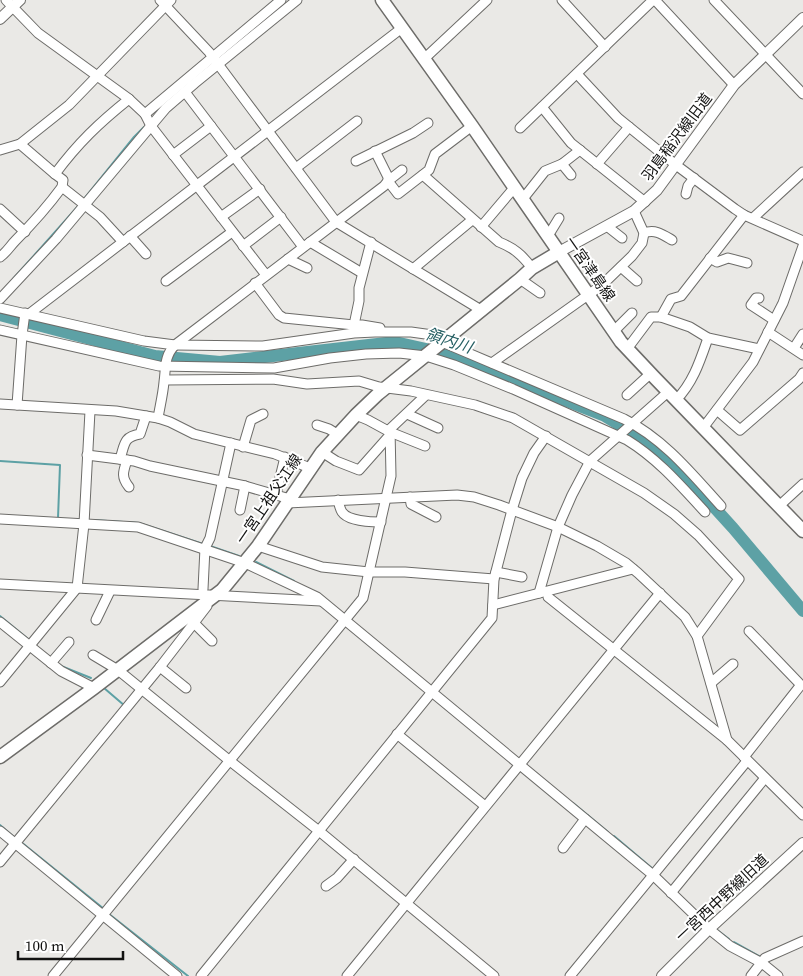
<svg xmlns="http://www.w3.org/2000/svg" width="803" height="976" font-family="'Source Serif 4','Noto Sans JP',serif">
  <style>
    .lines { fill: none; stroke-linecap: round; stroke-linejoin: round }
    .stream { stroke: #5da1a5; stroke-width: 2 }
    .river { stroke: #5da1a5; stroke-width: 12 }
    .minor-casing { stroke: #6d6c69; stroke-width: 11 }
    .tertiary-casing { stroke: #6d6c69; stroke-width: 12 }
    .secondary-casing { stroke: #6d6c69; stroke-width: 15 }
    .minor { stroke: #fff; stroke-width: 9 }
    .tertiary { stroke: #fff; stroke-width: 10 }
    .secondary { stroke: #fff; stroke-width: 12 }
    .labels { text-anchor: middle; stroke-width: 4; stroke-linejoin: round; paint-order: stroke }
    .street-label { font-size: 15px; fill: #121211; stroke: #fff }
    .water-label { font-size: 16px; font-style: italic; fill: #255f63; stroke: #fff }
  </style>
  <rect width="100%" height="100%" fill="#eae9e6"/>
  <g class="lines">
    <!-- stream -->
    <g class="stream">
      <polyline points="84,199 134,137 144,127"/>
      <polyline points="13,279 80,204"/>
      <polyline points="0,461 60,465 58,518 60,518"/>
      <polyline points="92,520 139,523 203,544"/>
      <polyline points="210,546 239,556"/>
      <polyline points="256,562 294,581"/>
      <polyline points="0,616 28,639"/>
      <polyline points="61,666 91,678"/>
      <polyline points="104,688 125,706"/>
      <polyline points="573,803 608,832"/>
      <polyline points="0,825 15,838"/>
      <polyline points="614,836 653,869"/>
      <polyline points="21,842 104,909"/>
      <polyline points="109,914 188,976"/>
      <polyline points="717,930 729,939"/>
      <polyline points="734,942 759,956"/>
    </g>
    <!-- river -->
    <polyline class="river" points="0,315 155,356 220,362 395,342 444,353 605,416 638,436 673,462 733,528 803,611"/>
    <!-- minor casing -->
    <g class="minor-casing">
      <g id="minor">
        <polyline points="6,0 38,33 129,99 145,114 151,126 266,275"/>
        <polyline points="160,0 209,52 336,222 481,310"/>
        <polyline points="562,0 605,47"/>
        <polyline points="655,0 734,85"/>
        <polyline points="714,0 803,94"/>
        <polyline points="424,59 487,0"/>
        <polyline points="577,74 618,118 676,165 735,209 744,215 803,241"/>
        <polyline points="185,92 303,247"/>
        <polyline points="542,107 571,143 645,202"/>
        <polyline points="145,114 281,0"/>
        <polyline points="520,128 653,0"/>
        <polyline points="20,144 55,174"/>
        <polyline points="0,150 20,144 69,105 171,0"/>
        <polyline points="375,151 388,177 388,181 402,170"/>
        <polyline points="173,155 211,126"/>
        <polyline points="356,161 413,133 428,123"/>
        <polyline points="562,164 571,175"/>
        <polyline points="597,164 629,127"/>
        <polyline points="296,168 357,121"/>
        <path d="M 423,175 L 499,242 C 514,248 522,255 532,268"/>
        <polyline points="62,187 100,217 123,242"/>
        <polyline points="686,194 688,186 694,178"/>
        <polyline points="522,200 545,171 562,164 580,150"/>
        <polyline points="0,209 25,232"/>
        <polyline points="221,217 260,189"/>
        <polyline points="753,218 803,172"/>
        <polyline points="481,227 514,188"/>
        <polyline points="608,227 622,238"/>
        <path d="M 644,233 C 655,229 662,234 672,240"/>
        <polyline points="130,236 146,254"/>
        <polyline points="548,236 559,218"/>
        <polyline points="310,242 362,273"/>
        <polyline points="243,246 281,217"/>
        <path d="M 0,257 C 7,252 10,246 16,240 C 33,223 48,206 62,187 L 63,180 L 55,174 C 78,143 99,123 129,99"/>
        <polyline points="710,258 717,262 728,258 747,263"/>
        <polyline points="288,259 307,268"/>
        <polyline points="621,267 637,281"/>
        <polyline points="413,269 472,220"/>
        <polyline points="520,279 540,293"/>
        <polyline points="166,281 232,232"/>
        <polyline points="255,283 279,315 284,318 354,325 362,325 380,328"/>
        <polyline points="759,298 756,298 751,305 774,320"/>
        <polyline points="0,299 56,239 166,108 195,83 297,0"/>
        <polyline points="0,308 144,341 175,345 263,346 354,333 375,332 411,332 447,337"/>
        <polyline points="29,314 402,28"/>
        <polyline points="661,317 671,299 681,296 744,215"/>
        <polyline points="354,325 359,301 359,288 371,242"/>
        <path d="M 0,330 L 159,366 L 274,368 L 330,358 L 366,354 L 399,353 L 426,356 L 454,365 L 513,389 L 627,440 C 658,459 681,486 705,512"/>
        <polyline points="614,331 632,313"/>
        <polyline points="768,332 803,355"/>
        <path d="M 442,342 L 624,419 C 664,439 692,474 721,506"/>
        <polyline points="794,348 803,334"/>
        <polyline points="627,349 651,317 661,317 690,327 708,338 759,349"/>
        <polyline points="492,363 602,285 632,256 642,243 644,233 634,211"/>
        <polyline points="165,380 273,379 307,384 359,381 379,387 411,391 475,405 513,418 644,493 674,514 698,535 739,579 697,636"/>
        <polyline points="627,395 650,374"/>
        <path d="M 676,400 C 693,383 700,361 708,338"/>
        <polyline points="0,404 116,411 158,418 170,422 194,434 275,454 310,468"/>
        <polyline points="17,405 22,335 25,313"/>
        <polyline points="717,410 740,430 799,379 803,373"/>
        <polyline points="407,414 438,428"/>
        <polyline points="356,415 368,420 390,432 425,446"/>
        <path d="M 158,418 C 160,406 163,394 164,382 C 166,368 164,356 175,345 L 384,186 L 388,181 L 398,194 L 429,170 L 435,154 L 472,126"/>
        <polyline points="317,425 329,429 337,434"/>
        <polyline points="703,428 753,362 783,303 803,246"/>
        <polyline points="243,447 251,420 263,414"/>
        <polyline points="322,452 336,461 359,470 390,435"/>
        <polyline points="87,455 134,461 150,466 245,486 290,499"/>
        <path d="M 120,459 C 125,444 123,437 140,434 L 146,416"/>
        <path d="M 127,460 C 123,472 121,477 129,487"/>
        <polyline points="276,494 285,457"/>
        <polyline points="410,497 411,504 436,517"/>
        <path d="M 338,500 C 339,504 340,509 342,512 C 348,521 371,522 381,522"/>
        <polyline points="287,503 457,495 474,497 499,505 558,527 597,546 626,563 638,573 685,617 697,636 727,740 803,815"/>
        <polyline points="779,506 803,484"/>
        <polyline points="240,510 245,486"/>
        <polyline points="0,519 138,527 245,563 317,597 653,875 709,929 730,946 762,963 778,976"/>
        <polyline points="258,546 322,567 369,572 405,572 494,579"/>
        <polyline points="496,572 522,577"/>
        <polyline points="0,584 321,601"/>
        <polyline points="203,589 205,548 210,538 231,443"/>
        <polyline points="539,593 558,527 572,495 590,461 668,392"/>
        <polyline points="548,597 727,740"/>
        <polyline points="493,605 633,569"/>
        <polyline points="96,620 110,591"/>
        <polyline points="191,620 212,641"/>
        <polyline points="0,622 61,671 94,688"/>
        <polyline points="93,655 118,670 230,761 319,831 494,976"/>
        <polyline points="51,663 69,642"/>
        <polyline points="160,667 186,688"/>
        <polyline points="0,682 77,588 84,524 90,411"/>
        <polyline points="711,683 733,664"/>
        <polyline points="397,734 485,806"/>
        <polyline points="744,757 800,686 799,683 749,631"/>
        <polyline points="0,831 177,976"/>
        <polyline points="563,848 585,819"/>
        <polyline points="0,862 160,667 207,606"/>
        <polyline points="326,886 337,878 354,859"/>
        <polyline points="671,893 765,778"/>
        <polyline points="53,976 363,598 391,476 390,429 426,395"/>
        <polyline points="201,976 492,618 494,579 512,510 522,478 534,453 546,436"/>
        <polyline points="347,976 660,593"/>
        <polyline points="570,976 747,761"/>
        <polyline points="751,976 765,958 803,941"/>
      </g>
    </g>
    <!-- tertiary casing -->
    <g class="tertiary-casing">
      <g id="tertiary">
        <polyline points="0,19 20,0"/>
        <polyline points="559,252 634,211 657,190 734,85 803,18"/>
        <polyline points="662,976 709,929 803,843"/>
      </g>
    </g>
    <!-- secondary casing -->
    <g class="secondary-casing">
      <g id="secondary">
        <polyline points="382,0 472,126 621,342 653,376 803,531"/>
        <polyline points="0,757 94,688 222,590 258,546 322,452 356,415 378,394 520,279 532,268 559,252"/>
      </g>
    </g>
    <!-- minor -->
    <use href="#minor" class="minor"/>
    <!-- tertiary -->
    <use href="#tertiary" class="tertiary"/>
    <!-- secondary -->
    <use href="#secondary" class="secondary"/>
  </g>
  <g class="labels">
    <!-- street labels -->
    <g class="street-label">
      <text transform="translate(677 137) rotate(-53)" y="5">羽島稲沢線旧道</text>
      <text transform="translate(590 269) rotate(55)" y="5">一宮津島線</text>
      <text transform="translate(269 499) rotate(-56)" y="5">一宮上祖父江線</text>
      <text transform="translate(722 898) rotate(-43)" y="5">一宮西中野線旧道</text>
    </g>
    <!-- water labels -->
    <g class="water-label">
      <text transform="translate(449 340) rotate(18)" y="6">領内川</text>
    </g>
  </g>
  <!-- scale -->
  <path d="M18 951v8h105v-8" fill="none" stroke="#121211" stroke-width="2.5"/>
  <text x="25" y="951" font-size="15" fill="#121211" stroke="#ffffff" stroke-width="4" paint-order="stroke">100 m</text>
</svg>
